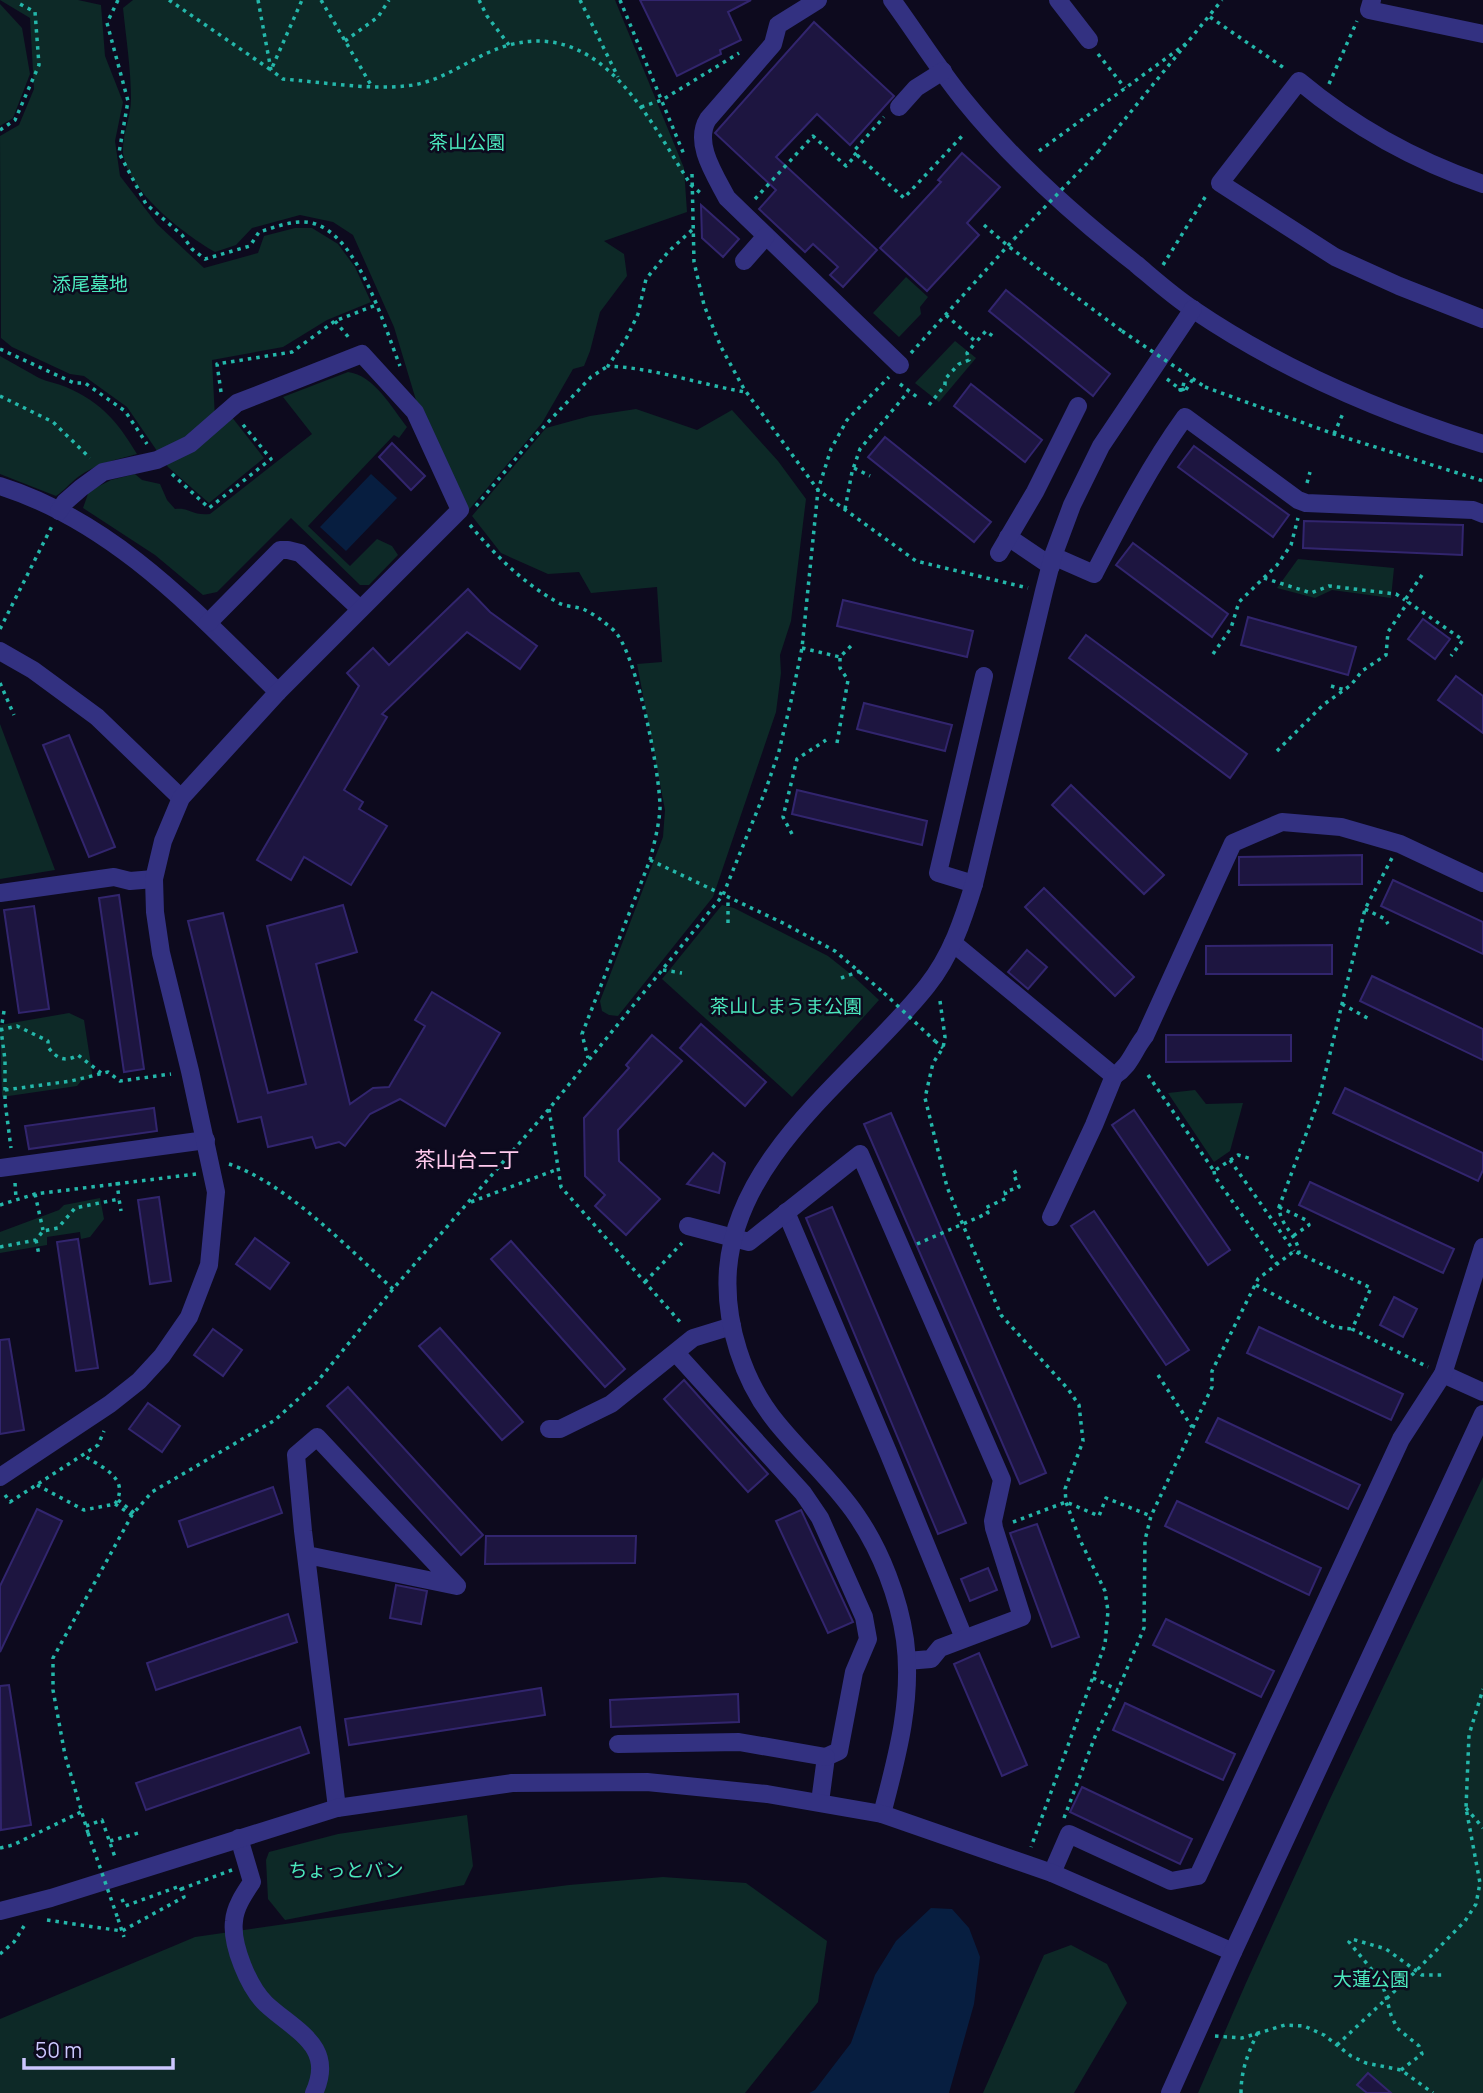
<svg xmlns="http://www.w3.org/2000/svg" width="1483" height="2093" font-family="Manrope,'Noto Sans JP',sans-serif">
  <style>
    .green { fill: #0d2927 }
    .water { fill: #071e40 }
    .building { fill: #1d1540; stroke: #32256e; stroke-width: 2 }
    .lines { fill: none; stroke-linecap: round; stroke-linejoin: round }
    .path { stroke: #24b7aa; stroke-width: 3.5; stroke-dasharray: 3.5 5; stroke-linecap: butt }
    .minor { stroke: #333181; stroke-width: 18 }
    .path-bridge { stroke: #24b7aa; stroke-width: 3.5; stroke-dasharray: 3.5 5; stroke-linecap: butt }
    .labels { text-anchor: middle; stroke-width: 5; stroke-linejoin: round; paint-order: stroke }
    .park-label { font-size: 19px; fill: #4be7bc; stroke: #0d0a1e }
    .neighbourhood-label { font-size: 21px; fill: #ffc9ed; stroke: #0d0a1e }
  </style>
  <rect width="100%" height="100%" fill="#0d0a1e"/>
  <!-- green -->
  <g class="green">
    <polygon points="0,0 78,0 101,5 105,56 123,102 115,141 120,176 157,224 204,268 258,253 264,236 295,228 312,228 338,244 355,267 371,302 327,320 283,347 212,360 215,418 231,416 264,458 209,503 168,467 127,407 84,376 70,374 12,347 1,338 0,136 19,125 34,89 30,18"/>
    <path d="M 133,0 L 615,0 L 684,168 L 687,212 L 604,241 L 624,254 L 627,276 L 600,312 L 590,351 L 584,366 L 573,369 L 542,423 L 467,512 L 419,410 L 394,327 L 353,235 L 333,222 L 300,215 L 252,228 L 236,245 L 215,252 C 185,235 125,189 123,152 C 122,135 131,117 131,99 C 131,69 126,38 123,8 Z"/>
    <polygon points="0,4 22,28 30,74 13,118 0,126"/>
    <polygon points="906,277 928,297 920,307 921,314 899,337 873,313"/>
    <polygon points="955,341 976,358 939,402 915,383"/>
    <path d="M 0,356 C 13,363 26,371 39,378 C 47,382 57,383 66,387 C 102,403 117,421 137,454 C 118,459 95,464 78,477 C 70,483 65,490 56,496 L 0,474 Z"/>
    <path d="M 348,372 C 374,375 392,408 407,427 L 399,438 L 394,435 L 308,526 L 350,566 L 377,539 L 392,546 L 398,555 L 369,585 L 360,585 L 291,518 L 217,592 L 203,595 L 155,555 L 83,508 L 89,491 L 111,480 L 135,474 L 142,480 L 160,484 L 167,500 L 175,509 C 189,507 192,516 210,514 L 312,434 L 283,397 Z"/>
    <polygon points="636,409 697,430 732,410 778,461 806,499 791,621 780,655 781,673 776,712 713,897 618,1016 609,1015 602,1011 600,1001 663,837 665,810 637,664 662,662 657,587 591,593 579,572 548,574 501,553 472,516 546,428 590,416"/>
    <polygon points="1298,559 1394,568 1391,598 1332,590 1315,598 1277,588"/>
    <polygon points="0,724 55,870 0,879"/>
    <polygon points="722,905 734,908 828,956 852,975 879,1000 792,1097 662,979"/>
    <polygon points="69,1013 84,1020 93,1078 81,1081 77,1086 2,1097 0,1025"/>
    <polygon points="1195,1090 1206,1104 1243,1103 1230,1151 1214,1162 1168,1093"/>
    <polygon points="100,1198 104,1219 90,1237 81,1239 80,1232 47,1237 47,1245 0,1253 0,1232 59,1210 64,1205"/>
    <polygon points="1483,1477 1483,2093 1198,2093 1246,1983 1329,1801"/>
    <polygon points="467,1815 473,1866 464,1885 285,1920 268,1899 266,1860 269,1852 338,1834"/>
    <polygon points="663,1877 746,1883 827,1941 818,2002 745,2093 0,2093 0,2019 195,1937 459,1899 569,1885"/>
    <polygon points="1071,1945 1107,1964 1127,2003 1074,2093 983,2093 1044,1955"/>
  </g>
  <!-- water -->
  <g class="water">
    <polygon points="371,474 397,498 346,551 320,527"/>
    <polygon points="931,1908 952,1909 969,1928 980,1957 974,2004 949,2093 809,2093 815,2090 851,2043 875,1975 896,1941"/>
  </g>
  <!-- building -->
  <g class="building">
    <polygon points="640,0 751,0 728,12 741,40 720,50 721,54 677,76"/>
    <polygon points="814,22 894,96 850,145 817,114 776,157 877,250 843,287 830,275 838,267 825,255 813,244 805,252 759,209 776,190 715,133"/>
    <polygon points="962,153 1000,187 967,223 979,235 927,291 880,248 941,182 938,180"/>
    <polygon points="701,205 739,239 723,257 702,238"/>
    <polygon points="1006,290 1110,374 1093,396 989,311"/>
    <polygon points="971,384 1042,440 1025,462 954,406"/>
    <polygon points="885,437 991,522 974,542 868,457"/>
    <polygon points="392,443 425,476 411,490 379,457"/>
    <polygon points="1194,446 1289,515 1273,537 1178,467"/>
    <polygon points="1304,521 1463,525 1462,555 1303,548"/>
    <polygon points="1133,543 1228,614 1212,637 1116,565"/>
    <polygon points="468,589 490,612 537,646 520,669 467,632 382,714 387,717 344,790 363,802 359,809 387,826 351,885 304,857 291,880 257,860 359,686 347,673 373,648 389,665"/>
    <polygon points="843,600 973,631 967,657 837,626"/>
    <polygon points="1248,617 1356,647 1348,675 1241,645"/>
    <polygon points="1423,619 1450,639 1435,659 1408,639"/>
    <polygon points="1086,635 1247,754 1230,778 1069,658"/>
    <polygon points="1456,676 1483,696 1483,733 1438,700"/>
    <polygon points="864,703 952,725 945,751 857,729"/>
    <polygon points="69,735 115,847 89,857 43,745"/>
    <polygon points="1071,785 1164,875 1144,894 1052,805"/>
    <polygon points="797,790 927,821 922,845 792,814"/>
    <polygon points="1362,855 1362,884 1239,885 1239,857"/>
    <polygon points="1393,880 1483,922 1483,954 1381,906"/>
    <polygon points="1044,888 1134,977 1115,996 1025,907"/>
    <polygon points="119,895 144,1069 124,1072 99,898"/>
    <polygon points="343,905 357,952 316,964 350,1104 373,1088 389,1087 425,1026 415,1020 432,992 500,1033 445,1126 400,1099 370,1114 345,1146 339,1142 316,1148 312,1137 268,1147 261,1117 238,1122 188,921 223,913 268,1093 306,1084 267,926"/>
    <polygon points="34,906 49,1009 19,1013 4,910"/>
    <polygon points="1332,945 1332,974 1206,974 1206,946"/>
    <polygon points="1027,950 1047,967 1028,989 1008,972"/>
    <polygon points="1372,976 1483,1029 1483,1060 1360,1001"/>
    <polygon points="701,1024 766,1082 745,1106 680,1048"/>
    <polygon points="652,1035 682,1061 618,1130 619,1161 660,1199 626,1235 595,1206 605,1195 585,1176 584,1118 629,1068 626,1065"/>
    <polygon points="1166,1035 1291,1035 1291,1061 1166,1062"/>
    <polygon points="1345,1088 1483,1153 1483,1170 1478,1181 1333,1113"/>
    <polygon points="154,1108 157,1131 29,1149 25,1126"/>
    <polygon points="1134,1110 1230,1250 1208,1265 1112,1125"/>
    <polygon points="891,1113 1046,1473 1020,1484 864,1124"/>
    <polygon points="713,1153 725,1163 719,1193 687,1184"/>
    <polygon points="1310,1182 1454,1249 1443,1273 1299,1205"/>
    <polygon points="159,1197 171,1281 150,1284 138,1200"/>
    <polygon points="832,1207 966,1523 938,1534 806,1218"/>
    <polygon points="1094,1211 1189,1350 1166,1365 1071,1226"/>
    <polygon points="255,1238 289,1263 270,1289 236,1264"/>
    <polygon points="78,1239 98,1368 76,1371 57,1242"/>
    <polygon points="511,1241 625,1369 605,1387 491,1259"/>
    <polygon points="1394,1297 1417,1309 1403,1337 1380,1325"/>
    <polygon points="1259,1327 1403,1394 1391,1420 1247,1353"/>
    <polygon points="440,1328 523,1422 502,1440 419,1346"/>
    <polygon points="213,1329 242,1350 223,1376 194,1355"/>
    <polygon points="9,1339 24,1430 0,1434 0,1340"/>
    <polygon points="684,1380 768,1474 748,1492 664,1399"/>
    <polygon points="348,1387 483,1535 461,1555 327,1406"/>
    <polygon points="148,1403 180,1426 162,1452 129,1429"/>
    <polygon points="1218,1418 1360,1485 1348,1509 1206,1442"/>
    <polygon points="273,1487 282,1513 188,1547 179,1521"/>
    <polygon points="1177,1501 1321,1568 1309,1595 1165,1526"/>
    <polygon points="37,1509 62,1521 0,1652 0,1586"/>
    <polygon points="801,1510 853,1622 828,1633 776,1521"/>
    <polygon points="1037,1524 1079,1637 1052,1647 1010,1533"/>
    <polygon points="486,1536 636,1536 635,1563 485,1564"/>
    <polygon points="988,1568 997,1590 970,1601 961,1579"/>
    <polygon points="396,1585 427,1591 421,1624 390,1618"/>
    <polygon points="288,1614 297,1642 156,1690 147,1663"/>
    <polygon points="1166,1619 1274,1671 1261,1697 1153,1645"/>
    <polygon points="979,1653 1027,1765 1002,1776 954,1664"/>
    <polygon points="9,1685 31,1825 1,1830 0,1686"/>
    <polygon points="541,1688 545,1715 349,1745 345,1719"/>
    <polygon points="738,1694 739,1722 611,1727 610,1700"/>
    <polygon points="1125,1703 1235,1754 1223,1780 1113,1730"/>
    <polygon points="300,1727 309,1753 146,1810 136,1783"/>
    <polygon points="1082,1787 1192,1839 1180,1864 1070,1812"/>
    <polygon points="1368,2073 1391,2093 1367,2093 1357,2085"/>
  </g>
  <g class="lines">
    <!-- path -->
    <g class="path">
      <path d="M 118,0 L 107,23 L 128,101 L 119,153 L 146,204 L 182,235 L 192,249 L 205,259 L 250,246 L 259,232 C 276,227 294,219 312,223 C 358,234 384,326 400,366"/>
      <polyline points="169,0 271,70 302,0"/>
      <path d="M 258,0 L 271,70 L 283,79 C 320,82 370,90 405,86 C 444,83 472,55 509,45 C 603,20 649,120 691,185 L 703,195"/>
      <polyline points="321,0 371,85"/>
      <polyline points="479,0 487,16 509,45"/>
      <polyline points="580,0 618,77"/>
      <polyline points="620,0 685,157"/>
      <polyline points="1210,17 1287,70"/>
      <polyline points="345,41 378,17 389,0"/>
      <polyline points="1098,54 1125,88"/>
      <polyline points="1329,84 1357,21"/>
      <polyline points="641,107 662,100 739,53"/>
      <polyline points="0,130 15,120 39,65 35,12 16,2"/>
      <polyline points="1039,151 1187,43"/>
      <polyline points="1098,152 1222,0"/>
      <polyline points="857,155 904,198 964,134"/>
      <polyline points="692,174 694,262 704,305 721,347 744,389 818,490 916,561 1028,588"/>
      <polyline points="755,199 813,136 846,166 856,155 853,152 884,117"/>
      <polyline points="984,225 1008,246 1122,331"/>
      <path d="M 692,230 L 669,251 L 646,279 L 638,314 L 627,337 L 608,366 C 654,368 699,384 745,392"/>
      <polyline points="1163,265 1207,194"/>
      <polyline points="946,315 976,342 986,331 994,337"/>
      <polyline points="335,321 350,339"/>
      <polyline points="0,349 74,383 85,383 125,411 147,444"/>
      <polyline points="911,353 1014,239"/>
      <polyline points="1167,379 1181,390"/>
      <polyline points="900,384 917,397"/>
      <polyline points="1205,387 1334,434 1483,481"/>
      <polyline points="221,392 217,364 292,352 335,321 376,305"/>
      <polyline points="0,396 53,422 90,458"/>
      <polyline points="929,405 945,385 945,379 959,364 969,360 967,353 976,342"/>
      <polyline points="1334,434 1344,411"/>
      <polyline points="854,468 870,476"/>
      <polyline points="172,474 209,508 271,459 240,421"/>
      <polyline points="1307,483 1310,472"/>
      <polyline points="476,506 534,437 591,377 608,366"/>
      <polyline points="845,509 852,472 860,449 908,392"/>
      <path d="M 470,525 C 496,556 522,582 557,602 C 565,607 574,606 583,609 C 590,612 599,618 605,623 C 609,626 614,630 617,634 C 638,662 660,773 660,808 C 659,826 654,844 650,860 L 582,1034 L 588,1058"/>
      <polyline points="1422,575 1405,600 1463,640 1451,656"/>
      <polyline points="1264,578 1311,593 1329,586 1396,594 1405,600"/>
      <polyline points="0,629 52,526"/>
      <polyline points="802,648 840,657 852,645"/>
      <polyline points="1213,654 1231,628 1239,602 1277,565 1291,545 1298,518"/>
      <polyline points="0,683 14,715"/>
      <polyline points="1331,686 1345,690"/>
      <polyline points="837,743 848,680 840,668 840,657"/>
      <polyline points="1277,751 1323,705 1351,685 1362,671 1386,655 1388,632 1408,602"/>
      <polyline points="792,834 783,817 797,759 826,740"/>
      <polyline points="650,860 783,923 835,951 884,993"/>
      <polyline points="1365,909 1385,919 1388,924"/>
      <polyline points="728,923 728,898"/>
      <polyline points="663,970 682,973"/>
      <polyline points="841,978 860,971"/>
      <polyline points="940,1001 945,1037 943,1048 933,1063 925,1098 947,1187 1001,1315 1068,1389 1079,1405 1083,1441 1065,1489 1066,1502 1080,1540 1105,1591 1108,1611 1105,1644 1031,1847"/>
      <polyline points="1342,1004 1369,1019"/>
      <polyline points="4,1011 1,1030 5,1060 5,1102 11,1148"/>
      <path d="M 0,1030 L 17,1026 L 48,1041 L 48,1047 C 56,1058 65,1063 78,1055 L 101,1073"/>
      <polyline points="935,1041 943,1048"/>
      <polyline points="1148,1075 1214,1171 1238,1155 1252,1159"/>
      <polyline points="5,1090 71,1081 108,1072 120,1081 171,1074"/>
      <polyline points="549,1109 561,1187 681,1323"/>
      <polyline points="1230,1160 1294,1251"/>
      <path d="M 229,1164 C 286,1183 348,1248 393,1289"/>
      <polyline points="1214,1171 1215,1177 1277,1264"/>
      <polyline points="117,1182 119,1199"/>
      <polyline points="15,1183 16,1198"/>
      <polyline points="35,1194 43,1230"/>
      <polyline points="471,1202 558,1169"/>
      <polyline points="0,1205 35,1194 196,1174"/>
      <polyline points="1279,1207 1306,1220 1309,1225 1293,1236"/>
      <polyline points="36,1240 39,1255"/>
      <polyline points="917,1244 988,1213 985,1208 1007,1198 1005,1192 1019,1187 1013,1173 1021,1169"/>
      <polyline points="0,1247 36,1240 43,1231 58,1228 75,1208 119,1199 121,1211"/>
      <path d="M 1299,1254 C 1298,1234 1280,1227 1279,1207 L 1319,1099 L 1365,909 L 1392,858"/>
      <polyline points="645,1282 682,1243"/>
      <polyline points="1256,1285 1334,1327 1352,1329"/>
      <polyline points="1158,1375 1192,1427"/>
      <path d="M 37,1485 L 84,1510 L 115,1504 C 131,1478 101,1467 83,1455"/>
      <polyline points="5,1495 10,1502 98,1445 104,1431"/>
      <polyline points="118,1500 134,1513"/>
      <polyline points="115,1504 132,1515"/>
      <polyline points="1013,1522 1066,1502 1099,1516 1106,1498 1151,1516"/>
      <polyline points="1093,1678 1118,1690"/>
      <polyline points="1466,1808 1483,1828"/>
      <polyline points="1064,1818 1096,1734 1118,1690 1144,1628 1145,1540 1151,1516 1212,1387 1212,1371 1258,1279 1294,1251 1371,1288 1352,1329 1428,1367"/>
      <polyline points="86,1826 102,1820 116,1860"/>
      <polyline points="88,1833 65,1755 53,1690 53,1658 132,1515 152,1492 275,1420 317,1382 393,1289 549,1109 723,895 766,789 779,751 791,701 802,648 818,490 831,449 847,420 889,377"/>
      <polyline points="110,1841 142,1832"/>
      <polyline points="0,1848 13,1845 81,1812"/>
      <polyline points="181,1889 232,1870"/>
      <polyline points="118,1919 124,1937"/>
      <polyline points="47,1920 122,1931 184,1897 180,1886 125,1906 122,1899"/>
      <polyline points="0,1954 14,1942 24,1926"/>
      <polyline points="1215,2036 1242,2038 1285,2025 1304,2026 1324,2035 1351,2056 1366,2063 1401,2070 1433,2093"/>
      <polyline points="1337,2045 1415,1972 1465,1921 1476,1904 1480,1883 1466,1808 1469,1735 1483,1689"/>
      <polyline points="1401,2070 1422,2054 1419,2046 1397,2028 1391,2015 1382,1982 1349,1942 1352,1939 1386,1949 1422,1975 1446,1975"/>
      <path d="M 1241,2093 C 1241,2070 1248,2053 1258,2032"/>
    </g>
    <!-- minor -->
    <g class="minor">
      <path d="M 818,0 L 778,25 L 773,44 L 708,119 C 693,143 715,175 727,198 L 900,365"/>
      <path d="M 892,0 C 916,33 938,68 963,99 C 1013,161 1073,215 1136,264 C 1155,280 1174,297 1194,310 C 1281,369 1384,413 1483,444"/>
      <polyline points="1058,0 1089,40"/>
      <polyline points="1372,0 1369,10 1483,34"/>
      <polyline points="899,107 916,88 943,71"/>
      <path d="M 1483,184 C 1416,161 1353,126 1299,81 L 1220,183 L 1335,257 L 1399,286 L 1483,319"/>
      <polyline points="744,261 766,236"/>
      <path d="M 0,486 C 114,522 195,611 278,692"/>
      <polyline points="1008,537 1051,566"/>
      <polyline points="999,553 1035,492 1078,406"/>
      <path d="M 1053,556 L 1094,574 C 1122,520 1149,467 1185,417 L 1298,500 L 1306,503 L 1473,510 L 1483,514"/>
      <polyline points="208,623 280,550 288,550 300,553 360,609"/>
      <polyline points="0,651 33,670 97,717 181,798"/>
      <polyline points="974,884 938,873 984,676"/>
      <polyline points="0,893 114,877 130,881 154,879"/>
      <path d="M 953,943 L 1114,1076 C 1131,1065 1133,1051 1145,1036 L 1233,843 L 1282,822 L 1341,827 L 1400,844 L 1483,883"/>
      <polyline points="0,1168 206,1140"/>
      <polyline points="786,1212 888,1452 964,1638"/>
      <polyline points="1051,1217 1094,1125 1114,1076"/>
      <polyline points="688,1226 749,1242 860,1154 1002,1480 993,1521 994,1528 1022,1617 940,1648 931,1659 907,1661"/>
      <polyline points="676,1353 803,1493 820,1518 864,1617 868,1639 854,1672 839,1751 826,1757 820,1802"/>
      <polyline points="1443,1374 1483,1392"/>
      <polyline points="549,1429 560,1429 611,1404 693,1338 732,1326"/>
      <polyline points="0,1477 110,1404 139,1381 162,1356 189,1317 209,1265 216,1192 190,1071 161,953 155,912 154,879 163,841 181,798 278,692 460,510 415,412 362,354 237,403 190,444 157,460 103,472 81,488 65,502 59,511"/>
      <polyline points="307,1555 457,1586 317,1437 296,1455 303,1531 337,1808"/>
      <polyline points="618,1744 739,1742 826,1757"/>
      <path d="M 882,1814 C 897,1757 913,1699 905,1640 C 899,1598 881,1551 857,1516 C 834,1482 803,1455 777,1423 C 743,1382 724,1322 728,1269 C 738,1151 859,1072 927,986 C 951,956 963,920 974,884 L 1044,591 L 1053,556 L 1072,505 L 1101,446 L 1193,309"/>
      <path d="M 239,1838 L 252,1882 C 244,1894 235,1907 234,1921 C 231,1945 249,1988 266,2004 C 295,2031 336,2046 314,2093"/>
      <polyline points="1052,1873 1069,1834 1171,1881 1198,1876 1401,1439 1443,1374 1483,1247"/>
      <polyline points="0,1911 51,1898 337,1808 512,1783 647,1782 767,1794 882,1814 1052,1873 1233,1952"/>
      <polyline points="1170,2093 1233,1952 1483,1414"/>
    </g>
    <!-- path-bridge -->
    <g class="path-bridge">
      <polyline points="1014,239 1098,152"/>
      <polyline points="1122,331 1205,387"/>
      <polyline points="1181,390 1184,389 1186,385 1181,384 1180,390 1185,391 1193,379"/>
      <polyline points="884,993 935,1041"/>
      <polyline points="88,1833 118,1919"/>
    </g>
  </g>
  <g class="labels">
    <!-- park labels -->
    <g class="park-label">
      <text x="467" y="149">茶山公園</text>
      <text x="90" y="291">添尾墓地</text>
      <text x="786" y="1013">茶山しまうま公園</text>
      <text x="346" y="1877">ちょっとバン</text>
      <text x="1371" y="1986">大蓮公園</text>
    </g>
    <!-- neighbourhood labels -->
    <g class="neighbourhood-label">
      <text x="467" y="1167">茶山台二丁</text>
    </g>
  </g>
  <!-- scale -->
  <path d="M24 2058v10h149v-10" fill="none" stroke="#ccc7ff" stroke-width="3.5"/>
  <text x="35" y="2058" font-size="21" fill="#ccc7ff" stroke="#0d0a1e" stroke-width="5" paint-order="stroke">50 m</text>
</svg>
